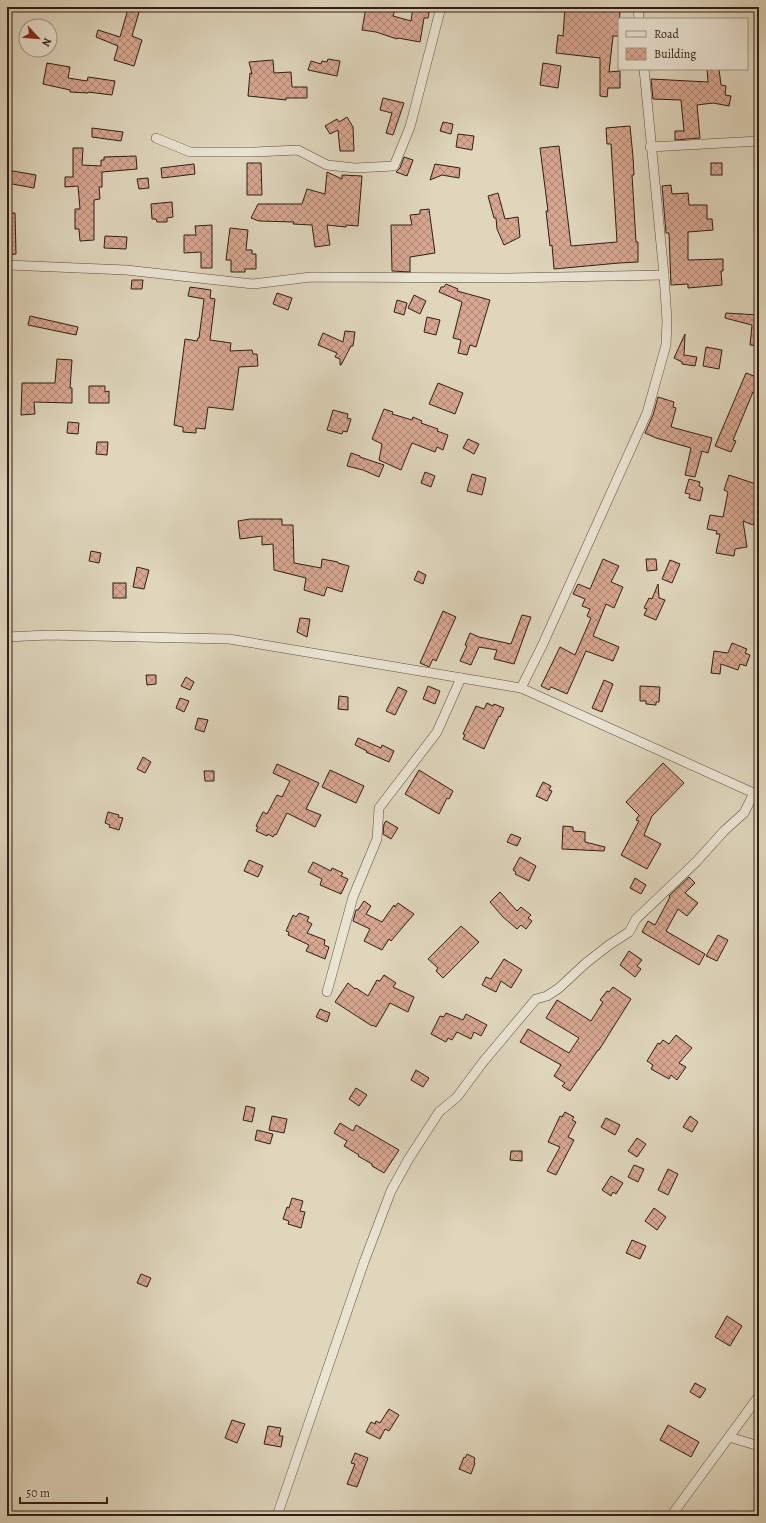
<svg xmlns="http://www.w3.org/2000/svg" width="766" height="1523" font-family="Alegreya,serif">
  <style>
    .building { fill: url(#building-cross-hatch); stroke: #311c15 }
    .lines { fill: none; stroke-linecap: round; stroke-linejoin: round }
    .minor-casing { stroke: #5c4a3f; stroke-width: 10 }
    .minor { stroke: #eae4d3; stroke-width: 9 }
  </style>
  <defs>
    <pattern id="building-cross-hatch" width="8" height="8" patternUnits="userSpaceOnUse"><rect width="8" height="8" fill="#d7a791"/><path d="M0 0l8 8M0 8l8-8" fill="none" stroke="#af8775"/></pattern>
  </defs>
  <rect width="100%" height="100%" fill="#dfd6bc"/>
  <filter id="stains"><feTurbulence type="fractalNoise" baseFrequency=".005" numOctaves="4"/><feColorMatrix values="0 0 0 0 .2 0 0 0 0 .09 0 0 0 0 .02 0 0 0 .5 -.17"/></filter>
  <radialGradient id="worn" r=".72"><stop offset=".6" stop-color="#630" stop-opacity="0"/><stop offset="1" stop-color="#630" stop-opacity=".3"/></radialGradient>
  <!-- building -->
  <g class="building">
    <polygon points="366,7 396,7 393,16 411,21 413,7 430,7 428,18 424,18 420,42 398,38 397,39 376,32 362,30"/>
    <polygon points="565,7 609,10 609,7 620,7 619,36 613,36 609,72 620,71 620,88 608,88 607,97 600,96 600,58 556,53 558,35 563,36"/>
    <polygon points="128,9 139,12 132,36 142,40 134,66 114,60 118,46 96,37 98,30 120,37"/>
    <polygon points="328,59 340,61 337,76 308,70 311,61 321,64 322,61 327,62"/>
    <polygon points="273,60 274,73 291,72 292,87 307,87 307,98 286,98 286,100 248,96 250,73 252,74 249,62"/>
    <polygon points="47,63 70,67 68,78 87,81 88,77 115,81 112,95 88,92 88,93 70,92 70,90 43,84"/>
    <polygon points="543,63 561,66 558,88 540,85"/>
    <polygon points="707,69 719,69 721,85 726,86 725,95 731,96 729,106 713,103 697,105 700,138 675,140 675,131 684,131 681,100 653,99 651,79 708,82"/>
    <polygon points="383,98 404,103 393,135 386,133 392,113 380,110"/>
    <polygon points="347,117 353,127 354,151 340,151 338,130 330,134 325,126 337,119 339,122"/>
    <polygon points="443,122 453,124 451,134 440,131"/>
    <polygon points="630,126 633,157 634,175 632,175 636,242 638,242 638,262 619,263 554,269 552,245 550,246 546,211 548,211 540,148 559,146 571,246 617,242 611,144 607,144 606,128"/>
    <polygon points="92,128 123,132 121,141 92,137"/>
    <polygon points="458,134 474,136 472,150 456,147"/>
    <polygon points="73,148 83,148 82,165 101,166 101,160 104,160 104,157 136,156 137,169 102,172 102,187 99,187 100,199 94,200 94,240 80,241 79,229 75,229 75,209 80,209 78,186 65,187 65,177 73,177"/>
    <polygon points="404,157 413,160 407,176 396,172 400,168"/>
    <polygon points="247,163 261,163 262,195 247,195"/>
    <rect x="711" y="163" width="11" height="12"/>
    <polygon points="194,164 195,174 162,178 161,168"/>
    <polygon points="435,164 460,168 459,178 442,175 430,180"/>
    <polygon points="7,170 36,175 34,188 7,183"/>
    <polygon points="327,172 342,179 342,175 362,176 358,226 346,225 346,227 327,225 330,245 315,247 312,225 293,224 294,222 259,221 251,218 258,204 302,204 307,189 325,194"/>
    <polygon points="148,178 149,188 139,189 137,179"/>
    <polygon points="671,185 672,194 688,193 689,205 707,205 707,219 712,219 713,230 688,232 688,260 723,259 723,271 721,271 722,285 688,288 688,284 671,285 669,233 666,233 662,186"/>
    <polygon points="498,193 505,219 518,217 520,237 504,245 497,229 496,218 494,218 488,196"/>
    <polygon points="172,202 173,217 167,218 167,222 157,222 156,219 152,219 151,204"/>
    <polygon points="429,209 435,253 410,257 410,272 392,271 391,225 412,225 410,215 420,214 420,210"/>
    <polygon points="7,213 15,213 16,254 7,255"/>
    <polygon points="212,225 212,268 201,268 201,252 184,253 184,235 196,235 195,226"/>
    <polygon points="230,228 248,230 246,250 252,250 252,254 256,254 256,269 245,269 245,272 231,272 231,260 226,260"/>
    <polygon points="105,236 127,237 126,249 104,248"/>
    <polygon points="132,280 143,280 142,289 131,289"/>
    <polygon points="446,284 458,289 457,291 490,300 476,347 470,345 467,355 458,353 461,340 453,338 462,302 439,292 441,287 444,287"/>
    <polygon points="190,287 211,290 210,298 215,299 210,340 231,343 230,351 252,350 253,354 257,354 258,366 239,367 233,410 208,407 205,429 196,428 196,433 183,432 183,427 174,425 185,339 197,341 198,338 199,338 204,299 188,296"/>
    <polygon points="277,293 292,298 288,310 273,304"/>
    <polygon points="414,295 426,301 420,314 408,308"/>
    <polygon points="397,300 407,303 404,315 394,312"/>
    <polygon points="726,313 759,315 759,346 750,345 752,325 725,318"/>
    <polygon points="30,316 78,327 76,335 28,325"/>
    <polygon points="427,317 440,320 436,335 424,332"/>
    <polygon points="345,331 355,332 353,346 351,346 341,365 340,365 340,359 335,357 337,353 318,345 323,333 343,342"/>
    <polygon points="685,334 684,355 697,357 695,366 682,364 682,362 674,358"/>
    <polygon points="706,347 722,350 719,369 703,366"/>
    <polygon points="57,359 72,360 70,388 72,388 72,403 34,402 35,414 21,415 22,383 55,383"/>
    <polygon points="746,373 759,378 759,383 755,393 753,392 733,440 736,441 731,452 715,446"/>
    <polygon points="438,383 463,393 455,414 429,404"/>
    <polygon points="89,386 105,386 105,392 109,391 109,403 89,403"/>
    <polygon points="658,397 674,402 673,407 676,408 671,427 712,438 708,453 702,451 695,477 685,475 691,448 656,438 645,433 653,415"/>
    <polygon points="384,409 393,412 392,414 412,420 413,417 422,421 421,423 438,429 437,431 448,435 443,450 437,447 435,452 412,443 401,470 379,460 382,444 372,439"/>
    <polygon points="333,410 348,414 347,418 351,419 347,432 343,431 342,434 327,430"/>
    <polygon points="68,422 79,423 78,434 67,433"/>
    <polygon points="468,439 479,444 474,454 463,448"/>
    <polygon points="97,442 108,442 107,455 96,454"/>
    <polygon points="351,453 360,456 360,457 384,465 379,477 363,470 347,466"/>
    <polygon points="425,472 435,476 431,487 421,483"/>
    <polygon points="472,474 486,478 482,495 467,491"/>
    <polygon points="729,475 759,485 759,510 753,525 743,521 747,547 735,549 734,556 716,553 720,534 716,534 717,531 707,529 710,515 723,517 728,492 724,490"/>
    <polygon points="689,479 700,482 699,486 703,488 700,501 689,498 690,494 685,493"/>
    <polygon points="250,519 282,519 282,525 293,525 294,563 321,568 322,559 338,562 338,563 349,566 342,592 327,587 324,596 304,590 306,578 274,570 273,544 262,545 262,536 240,539 238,521"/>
    <polygon points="91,551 101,553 99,563 89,561"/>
    <polygon points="603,559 619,566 611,582 623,587 614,608 606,604 593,636 619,647 613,661 586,651 567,694 551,687 549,690 541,686 560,647 575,655 591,618 587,616 590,609 582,606 585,599 573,594 578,584 590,589"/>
    <polygon points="646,559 656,559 657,570 647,571"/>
    <polygon points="670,560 680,564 672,583 662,579"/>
    <polygon points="137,567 149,570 144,589 133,587"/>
    <polygon points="418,571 426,575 423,584 414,580"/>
    <rect x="113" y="583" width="13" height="15"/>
    <polygon points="658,584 659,598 665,600 656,620 644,615 647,609 644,608 649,598 652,599"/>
    <polygon points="443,611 456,617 436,661 433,659 429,667 427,666 420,663"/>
    <polygon points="522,615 531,617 514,664 494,659 497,650 479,647 471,665 460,661 467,646 465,645 470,633 479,637 511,644"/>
    <polygon points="300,618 310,619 307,637 297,632"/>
    <polygon points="732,643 747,649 745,653 750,655 746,666 740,664 738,670 721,664 720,674 711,673 714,651 728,653"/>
    <polygon points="146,675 156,675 156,684 147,685"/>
    <polygon points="186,677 194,682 190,690 181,686"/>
    <polygon points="604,680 613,684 602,712 592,708"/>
    <polygon points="428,686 440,691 435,704 423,699"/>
    <polygon points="640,686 660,687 659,702 656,702 656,705 646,704 646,701 640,701"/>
    <polygon points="398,687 407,691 395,715 386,711"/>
    <polygon points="339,696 348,697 348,710 338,709"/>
    <polygon points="180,698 189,701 184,712 176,708"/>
    <polygon points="487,703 493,706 494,704 504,708 500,717 499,716 484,749 463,739 465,735 463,734 476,706 484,709"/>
    <polygon points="198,718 208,720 204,732 195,729"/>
    <polygon points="358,738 381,748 382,745 394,751 389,762 366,752 367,751 355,745"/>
    <polygon points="143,757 151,762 145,773 137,769"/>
    <polygon points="663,763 684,783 652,816 644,835 661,844 647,869 621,855 639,821 636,820 639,815 626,802"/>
    <polygon points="277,764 319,783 306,809 321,815 315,827 287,813 276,835 275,834 273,837 268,834 267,836 256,831 258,827 256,826 263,812 267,814 277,795 282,797 290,781 273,773"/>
    <polygon points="330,770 364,786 356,803 322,787"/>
    <polygon points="419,770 453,791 449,799 447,798 439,814 405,794"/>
    <polygon points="204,771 214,771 214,781 205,781"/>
    <polygon points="543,782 551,786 549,790 552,791 547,801 536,796"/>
    <polygon points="108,812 119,815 118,817 123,818 119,830 109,827 110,825 105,823"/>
    <polygon points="386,821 398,828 391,839 383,834 384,824"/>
    <polygon points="563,826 573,827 573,831 585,832 585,842 605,847 604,851 562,849"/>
    <polygon points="511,834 521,838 517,846 507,842"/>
    <polygon points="520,857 536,866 529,881 515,874 516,872 513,870"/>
    <polygon points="249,860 263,866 258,877 244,871"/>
    <polygon points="313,862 331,871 332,868 343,873 341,876 348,879 341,894 320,885 322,879 308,872"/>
    <polygon points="689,877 695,883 685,893 698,903 687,916 678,909 666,931 705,954 699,965 642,932 648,921 655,925 670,897 669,896"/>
    <polygon points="635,878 646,885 641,894 630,888"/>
    <polygon points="500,892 517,911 521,907 531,915 528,918 532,921 526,929 521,925 517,929 503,917 490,902"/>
    <polygon points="364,901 371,906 366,914 382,922 394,905 395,907 398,903 414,914 391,941 389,939 382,950 364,941 370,929 353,921 356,910 358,910"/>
    <polygon points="299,913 309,917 307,921 312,924 307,933 325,940 324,945 329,947 325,959 306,951 309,945 288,935 289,932 286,931 293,915 296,917"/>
    <polygon points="461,926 479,942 443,978 436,971 438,968 428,959"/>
    <polygon points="718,935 728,940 717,961 706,956"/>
    <polygon points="629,951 642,960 637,966 641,969 635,977 620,965"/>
    <polygon points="504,959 522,970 511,988 501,981 496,992 482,985 486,977 491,979"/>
    <polygon points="384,975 396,983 393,987 414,997 408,1012 390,1003 376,1027 373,1025 372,1026 335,1002 348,983 355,989 356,988 368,996 377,980 380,981"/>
    <polygon points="613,987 631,999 599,1050 598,1050 570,1091 562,1086 565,1083 554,1076 561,1065 520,1042 528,1029 569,1053 579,1038 546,1018 557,1000 591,1021 603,1002 600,1000 607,991 609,992"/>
    <polygon points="320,1009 330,1013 327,1022 316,1017"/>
    <polygon points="446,1013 463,1020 466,1014 487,1025 481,1036 474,1032 471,1039 457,1032 452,1040 448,1038 446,1042 431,1034 440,1016 444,1017"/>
    <polygon points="676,1035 692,1048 679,1063 686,1067 677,1080 671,1075 669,1079 651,1069 653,1065 647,1061 658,1043 660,1044 663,1040 669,1044"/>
    <polygon points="416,1070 429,1078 423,1087 411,1080"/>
    <polygon points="356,1088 367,1095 359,1106 349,1099"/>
    <polygon points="246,1106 255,1108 252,1122 243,1120"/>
    <polygon points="565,1112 574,1117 572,1120 576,1122 568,1137 574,1140 556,1175 547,1171 560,1147 548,1142 560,1116 562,1117"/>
    <polygon points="272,1116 287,1119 284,1133 269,1130"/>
    <polygon points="690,1116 698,1122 692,1132 683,1127"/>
    <polygon points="606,1118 620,1125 615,1135 601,1127"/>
    <polygon points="340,1123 353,1131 356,1125 399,1150 384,1173 372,1166 372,1164 358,1156 359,1155 344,1146 347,1141 334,1133"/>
    <polygon points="257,1130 273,1134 270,1144 255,1140"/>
    <polygon points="637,1138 646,1144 637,1157 628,1151"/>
    <polygon points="511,1151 522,1151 522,1161 510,1160"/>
    <polygon points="634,1165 644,1169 638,1182 628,1177"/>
    <polygon points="668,1169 678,1174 668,1195 658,1190"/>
    <polygon points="611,1176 623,1183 616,1194 613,1192 611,1196 602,1190"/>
    <polygon points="292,1198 303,1201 300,1211 305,1212 301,1228 288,1224 289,1221 283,1219 287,1207 289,1208"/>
    <polygon points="654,1208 666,1217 657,1230 645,1221"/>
    <polygon points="632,1240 646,1246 640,1259 626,1253"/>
    <polygon points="141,1274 151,1278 147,1287 137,1283"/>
    <polygon points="727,1316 742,1326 730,1346 715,1337"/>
    <polygon points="695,1383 706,1389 700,1398 690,1392"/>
    <polygon points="389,1409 399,1415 389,1431 385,1429 380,1439 366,1432 371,1422 375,1424 376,1421 380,1423"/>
    <polygon points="232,1420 245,1424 237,1443 225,1438"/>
    <polygon points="668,1425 699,1442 691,1457 660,1440"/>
    <polygon points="268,1426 281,1428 279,1436 283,1436 281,1447 264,1444"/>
    <polygon points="355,1453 368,1458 357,1487 347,1484 355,1464 351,1463"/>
    <polygon points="467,1454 475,1458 474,1462 475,1463 471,1474 459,1469 464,1457 465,1458"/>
  </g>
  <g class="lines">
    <!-- minor casing -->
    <g class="minor-casing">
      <g id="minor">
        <polyline points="638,7 639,19"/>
        <polyline points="156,138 190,152 255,152 298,150 327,165 355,168 394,166 410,127 441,7"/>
        <polyline points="650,147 759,141"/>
        <polyline points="7,265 126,270 253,284 311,277 508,278 664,275"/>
        <polyline points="7,637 48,635 229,639 521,688 758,795"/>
        <polyline points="521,688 542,646 647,413 666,345 667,321 664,275 644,69"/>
        <polyline points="327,992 353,897 377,839 379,808 437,732 461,678"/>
        <polyline points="729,1437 759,1446"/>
        <polyline points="277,1516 364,1262 391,1191 408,1160 439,1112 457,1097 483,1062 536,999 547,996 559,988 586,963 609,945 629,932 636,919 696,862 724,831 744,813 754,793"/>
        <polyline points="671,1516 759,1396"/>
      </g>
    </g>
    <!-- minor -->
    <use href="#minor" class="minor"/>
  </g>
  <!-- margin -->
  <rect width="766" height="1523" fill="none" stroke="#dfd6bc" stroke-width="24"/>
  <rect x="8" y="8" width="750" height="1507" fill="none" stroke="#311c15" stroke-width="2"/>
  <rect x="12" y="12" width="742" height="1499" fill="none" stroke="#311c15"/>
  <!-- legend -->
  <rect x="618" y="18" width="130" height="52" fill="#eae4d3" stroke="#a09487"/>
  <rect x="626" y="31" width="20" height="6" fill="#eae4d3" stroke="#a09487"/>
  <text x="654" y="38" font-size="12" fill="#311c15">Road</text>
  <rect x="626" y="48" width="20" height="12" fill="url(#building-cross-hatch)" stroke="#a09487"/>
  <text x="654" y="58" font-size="12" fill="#311c15">Building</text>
  <!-- north arrow -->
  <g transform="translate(38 38) rotate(116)"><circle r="19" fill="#eae4d3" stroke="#a09487"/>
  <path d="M0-3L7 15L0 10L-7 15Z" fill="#8f2418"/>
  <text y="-6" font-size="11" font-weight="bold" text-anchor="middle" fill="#311c15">N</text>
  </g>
  <!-- scale -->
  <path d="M20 1497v6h87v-6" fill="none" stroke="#311c15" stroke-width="2"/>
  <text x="26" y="1497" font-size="12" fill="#311c15" stroke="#eae4d3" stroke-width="3" paint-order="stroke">50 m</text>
  <rect width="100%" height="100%" filter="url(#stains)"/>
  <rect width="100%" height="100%" fill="url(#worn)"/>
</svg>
